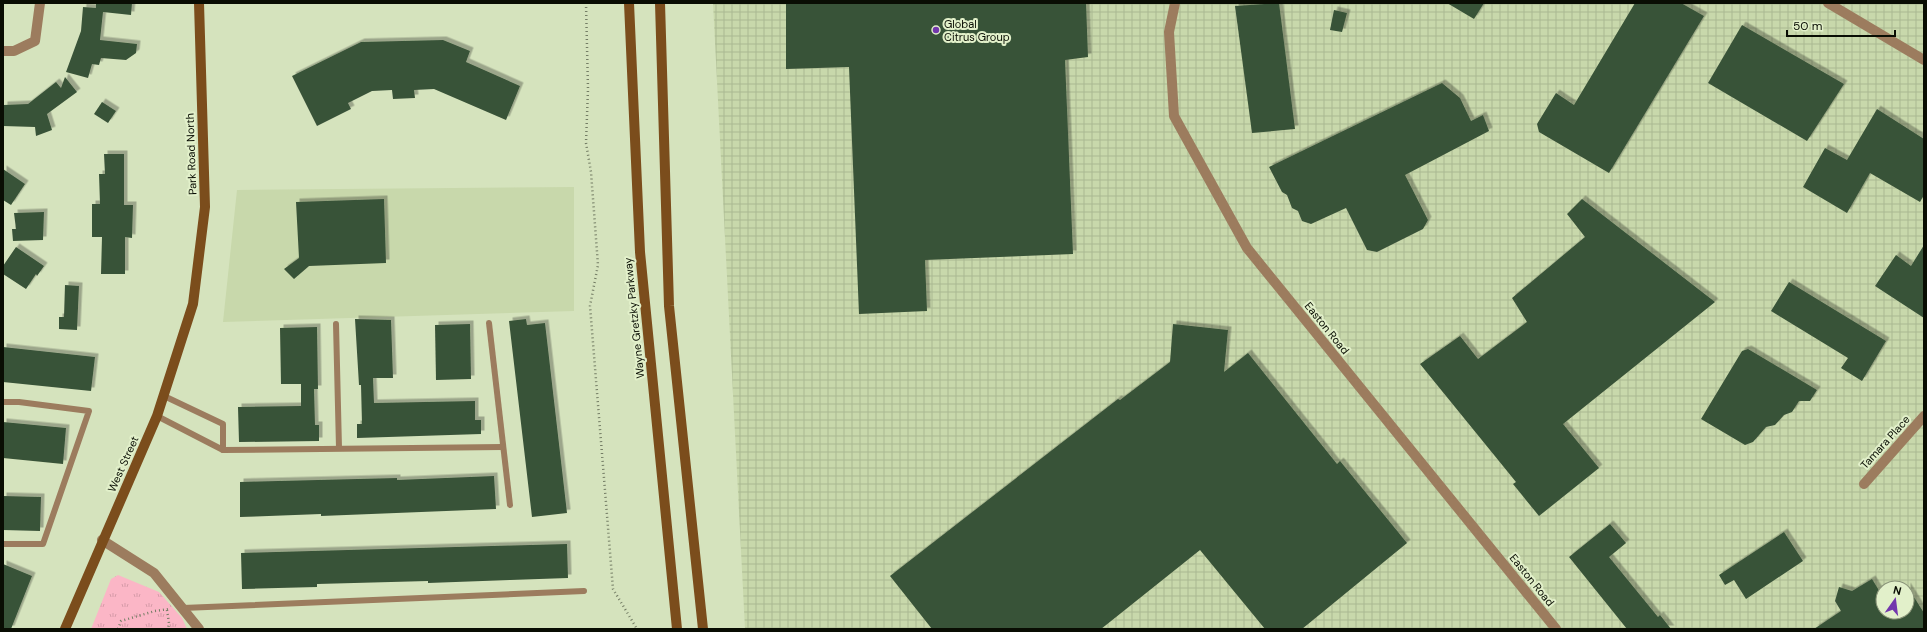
<svg xmlns="http://www.w3.org/2000/svg" width="1927" height="632" font-family="'DM Sans',sans-serif">
  <style>
    .built { fill: #c8d8ab }
    .industrial { fill: url(#industrial-grid); fill-rule: evenodd }
    .grass { fill: url(#grass-tufts) }
    .building { fill: #395238; filter: url(#shadow) }
    .lines { fill: none; stroke-linecap: round; stroke-linejoin: round }
    .path { stroke: #747d65; stroke-width: 2.5; stroke-dasharray: 1 3; stroke-linecap: butt }
    .lane { stroke: #9c7c5e; stroke-width: 6 }
    .street { stroke: #9c7c5e; stroke-width: 10 }
    .secondary { stroke: #7b4d1c; stroke-width: 10 }
    .poi-dot { fill: #7337ad; stroke: #e2f0ca; stroke-width: 1.5 }
    .labels { text-anchor: middle; stroke-width: 4; stroke-linejoin: round; paint-order: stroke }
    .poi-label { font-size: 11px; fill: #090d03; stroke: #e2f0ca; text-anchor: start }
    .street-label { font-size: 11px; fill: #090d03; stroke: #e2f0ca }
  </style>
  <defs>
    <pattern id="industrial-grid" width="8" height="8" patternUnits="userSpaceOnUse"><rect width="8" height="8" fill="#c8d8ab"/><path d="M0 4h8M4 0v8" fill="none" stroke="#aab892"/></pattern>
    <pattern id="grass-tufts" width="24" height="20" patternUnits="userSpaceOnUse"><rect width="24" height="20" fill="#fbb6c6"/><path d="M3 7l-1-3M5 7V3M7 7l1-3M15 17l-1-3M17 17v-4M19 17l1-3" fill="none" stroke="#d69ba8"/></pattern>
    <filter id="shadow"><feDropShadow dx="3.5" dy="-3.5" stdDeviation="0" flood-color="#0004"/></filter>
  </defs>
  <rect width="100%" height="100%" fill="#d5e3bd"/>
  <!-- built -->
  <polygon class="built" points="574,187 574,311 223,322 237,190"/>
  <!-- industrial -->
  <path class="industrial" d="M 713,3 L 1924,3 L 1924,629 L 745,629 ZM 1883,588 L 1907,588 L 1907,612 L 1883,612 Z"/>
  <!-- grass -->
  <polygon class="grass" points="118,575 159,592 182,618 187,629 91,629 111,579"/>
  <!-- building -->
  <g class="building">
    <polygon points="96,3 132,3 131,15 103,12 100,40 137,44 136,53 126,60 101,58 99,65 92,64 88,78 66,72 81,31 83,7 96,8"/>
    <polygon points="786,3 1086,3 1088,57 1065,60 1073,254 925,260 927,311 859,314 849,67 786,69"/>
    <polygon points="1279,3 1295,129 1252,133 1235,6"/>
    <polygon points="1447,3 1484,3 1474,19"/>
    <polygon points="1635,3 1681,3 1704,16 1609,173 1539,132 1537,124 1556,93 1574,105"/>
    <polygon points="1334,10 1347,13 1342,32 1330,30"/>
    <polygon points="1742,25 1844,84 1807,141 1708,83"/>
    <polygon points="443,40 470,51 466,62 520,86 506,120 434,89 414,90 415,98 393,99 392,90 372,91 348,103 351,109 317,126 292,76 361,42"/>
    <polygon points="65,77 77,92 47,114 52,130 36,136 35,127 3,126 4,105 28,104 56,82 61,88"/>
    <polygon points="1442,83 1460,98 1471,121 1483,115 1489,131 1405,175 1428,220 1423,229 1377,252 1367,250 1346,208 1311,224 1302,221 1298,211 1292,208 1287,195 1282,192 1269,167"/>
    <polygon points="102,102 116,111 108,123 94,114"/>
    <polygon points="1877,109 1924,139 1924,195 1920,202 1870,173 1847,213 1803,187 1825,148 1847,160"/>
    <polygon points="104,154 124,154 124,205 133,205 132,238 125,237 125,274 101,274 102,237 92,237 92,204 100,204 99,174 105,174"/>
    <polygon points="3,169 25,184 11,205 3,200"/>
    <polygon points="384,199 386,263 309,266 294,279 284,269 299,258 296,202"/>
    <polygon points="1582,199 1715,302 1563,424 1599,468 1539,516 1513,484 1516,482 1420,364 1460,336 1478,359 1527,322 1512,298 1585,237 1567,214"/>
    <polygon points="44,212 43,240 13,241 12,229 16,229 14,213"/>
    <polygon points="1924,245 1924,318 1875,286 1896,255 1911,266"/>
    <polygon points="16,247 44,266 37,276 36,274 26,289 3,274 3,266"/>
    <polygon points="1789,282 1886,341 1862,381 1841,368 1848,358 1771,311"/>
    <polygon points="65,285 79,286 77,330 59,329 59,317 64,317"/>
    <polygon points="355,319 391,320 393,378 373,378 374,403 475,401 475,420 481,420 481,434 357,438 357,424 362,424 361,385 359,385"/>
    <polygon points="526,319 527,325 545,323 567,513 532,517 509,321"/>
    <polygon points="470,324 471,379 436,380 435,325"/>
    <polygon points="1173,324 1228,330 1224,372 1248,353 1337,464 1340,461 1407,543 1302,629 1265,629 1200,550 1101,629 932,629 890,576 1118,399 1120,400 1170,362"/>
    <polygon points="317,327 318,389 314,389 315,425 319,425 319,441 239,442 238,407 301,406 301,384 281,384 280,328"/>
    <polygon points="3,347 95,357 91,391 3,382"/>
    <polygon points="1748,349 1817,390 1810,401 1799,401 1792,412 1784,415 1775,425 1766,427 1753,442 1745,445 1701,419 1742,351"/>
    <polygon points="3,422 66,428 63,464 3,458"/>
    <polygon points="494,476 496,509 321,516 321,514 240,517 240,482 397,478 397,480"/>
    <polygon points="3,496 41,497 40,531 3,530"/>
    <polygon points="1610,524 1626,543 1609,557 1658,617 1660,615 1671,629 1627,629 1569,557"/>
    <polygon points="1784,532 1803,561 1746,599 1734,580 1725,585 1719,575"/>
    <polygon points="567,544 568,578 428,583 428,581 317,584 317,587 242,589 241,553"/>
    <polygon points="3,564 32,576 11,629 3,629"/>
    <polygon points="1872,579 1883,597 1883,612 1907,612 1907,586 1924,613 1924,629 1814,629 1841,611 1835,601 1839,587 1852,591"/>
  </g>
  <g class="lines">
    <!-- path -->
    <g class="path">
      <polyline points="586,3 588,89 586,143 591,172 598,265 590,306 613,589 637,629"/>
      <polyline points="167,610 169,623 168,629"/>
      <polyline points="118,629 121,621 155,611 169,609"/>
    </g>
    <!-- lane -->
    <g class="lane">
      <polyline points="489,323 510,505"/>
      <polyline points="336,324 339,448"/>
      <polyline points="164,396 223,424 223,450"/>
      <polyline points="3,402 19,402 89,411 43,544 3,544"/>
      <polyline points="157,416 223,450 502,447"/>
      <polyline points="183,608 584,591"/>
    </g>
    <!-- street -->
    <g class="street">
      <polyline points="1175,3 1169,32 1174,116 1247,248 1556,629"/>
      <polyline points="1828,3 1924,60"/>
      <polyline points="3,51 14,51 35,41 40,3"/>
      <polyline points="1864,484 1924,416"/>
      <polyline points="102,540 154,573 199,629"/>
    </g>
    <!-- secondary -->
    <g class="secondary">
      <polyline points="629,3 640,252 677,629"/>
      <polyline points="660,3 669,306 703,629"/>
      <polyline points="65,629 157,416 193,304 205,207 199,3"/>
    </g>
  </g>
  <!-- markers -->
  <circle class="poi-dot" cx="936" cy="30" r="4"/>
  <g class="labels">
    <!-- poi labels -->
    <g class="poi-label">
      <text x="944" y="28">Global<tspan x="944" dy="13">Citrus Group</tspan></text>
    </g>
    <!-- street labels -->
    <g class="street-label">
      <text transform="translate(191 154) rotate(-92)" y="4">Park Road North</text>
      <text transform="translate(634 318) rotate(-96)" y="4">Wayne Gretzky Parkway</text>
      <text transform="translate(1327 328) rotate(51)" y="4">Easton Road</text>
      <text transform="translate(1885 442) rotate(-48)" y="4">Tamara Place</text>
      <text transform="translate(123 464) rotate(-66)" y="4">West Street</text>
      <text transform="translate(1532 580) rotate(51)" y="4">Easton Road</text>
    </g>
  </g>
  <!-- border -->
  <rect width="1927" height="632" fill="none" stroke="#090d03" stroke-width="8"/>
  <!-- north arrow -->
  <g transform="translate(1895 600) rotate(14)"><circle r="19" fill="#e2f0ca" stroke="#8b957a"/>
  <path d="M0-3L7 15L0 10L-7 15Z" fill="#7337ad"/>
  <text y="-6" font-size="11" font-weight="bold" text-anchor="middle" fill="#090d03">N</text>
  </g>
  <!-- scale -->
  <path d="M1787 30v6h108v-6" fill="none" stroke="#090d03" stroke-width="2"/>
  <text x="1793" y="30" font-size="12" fill="#090d03" stroke="#e2f0ca" stroke-width="3" paint-order="stroke">50 m</text>
</svg>
